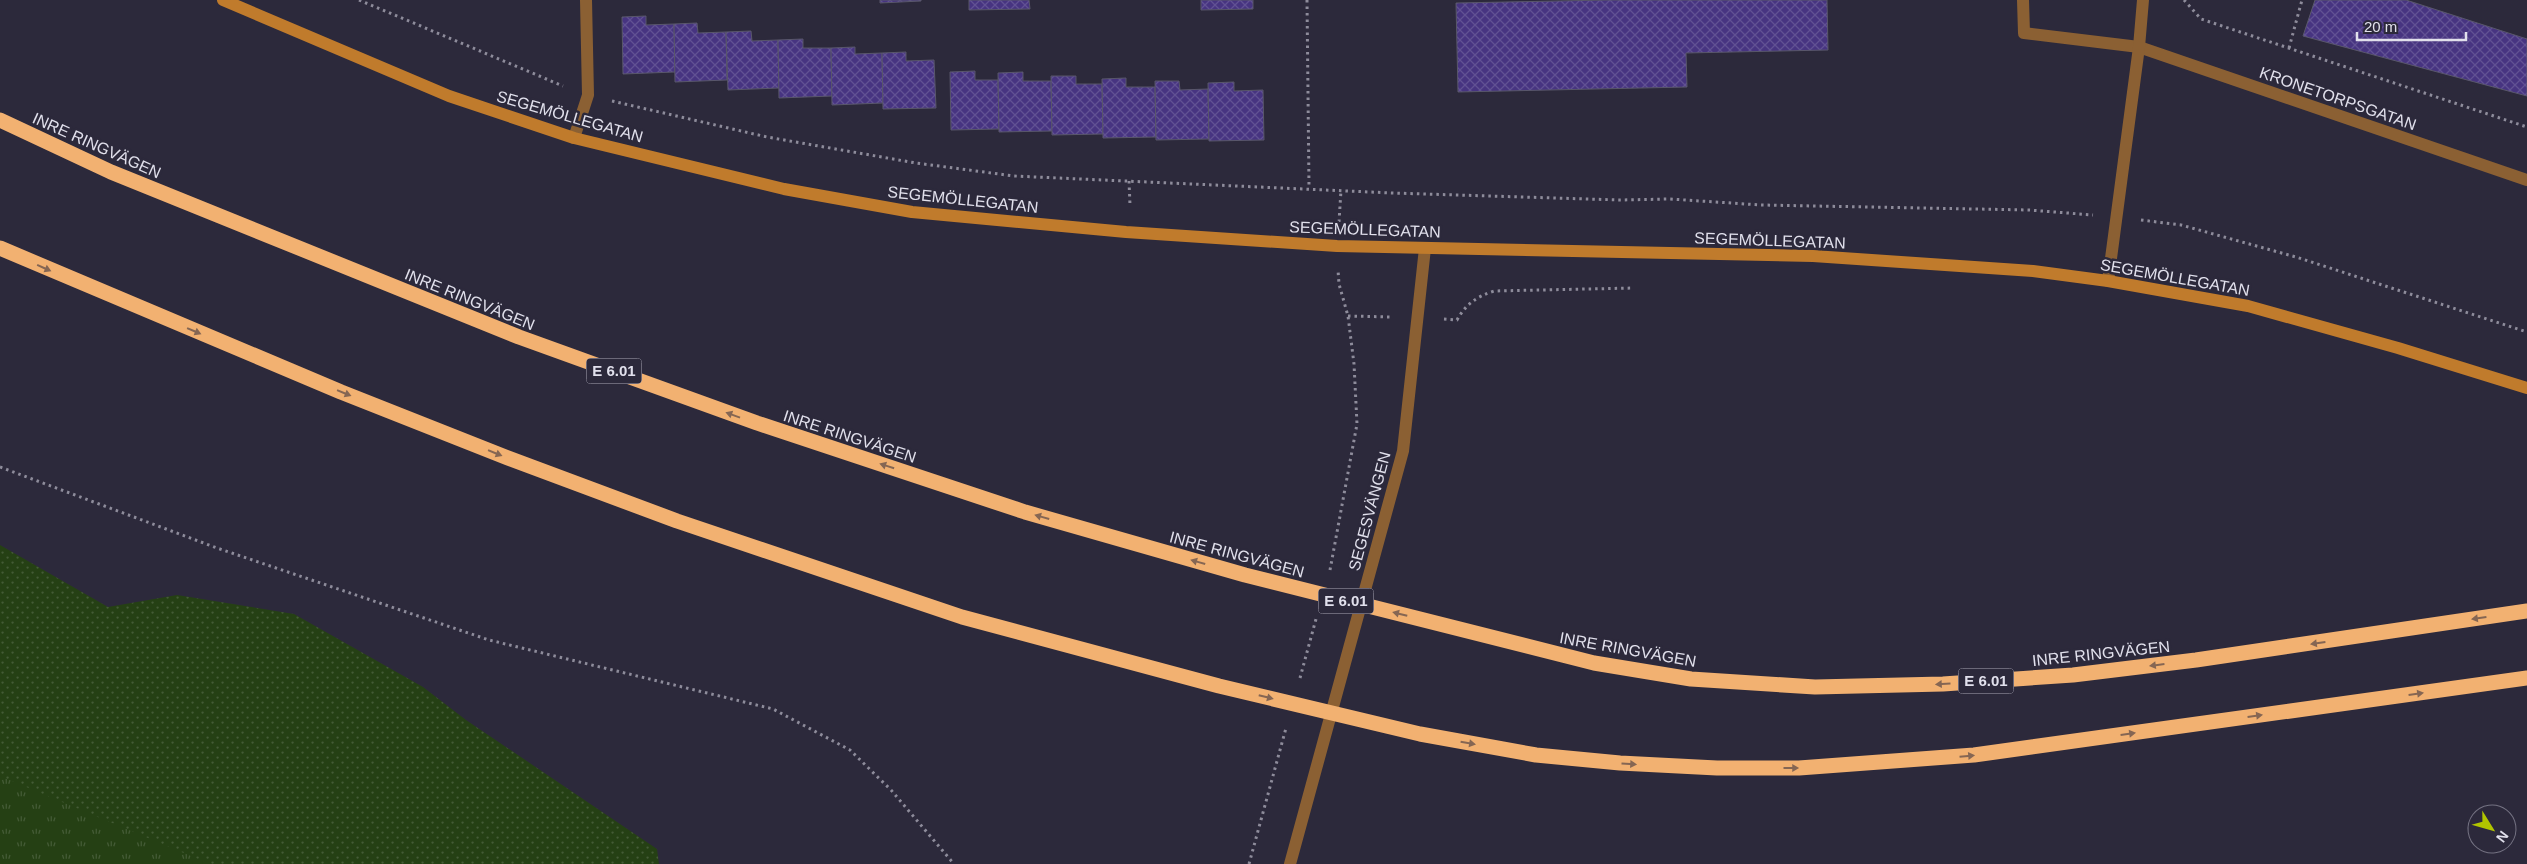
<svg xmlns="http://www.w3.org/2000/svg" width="2527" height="864" font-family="Arial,sans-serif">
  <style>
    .grass { fill: url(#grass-dots) }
    .park { fill: url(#park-tufts) }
    .building { fill: url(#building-cross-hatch); stroke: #59576b }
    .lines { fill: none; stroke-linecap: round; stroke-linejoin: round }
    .path { stroke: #8e8c9b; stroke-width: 3; stroke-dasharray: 2.5 4; stroke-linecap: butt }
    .lane { stroke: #8b6033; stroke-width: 12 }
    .street { stroke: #8b6033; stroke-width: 12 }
    .secondary { stroke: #c07b2c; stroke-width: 12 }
    .highway { stroke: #f2b171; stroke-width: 15 }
    .oneway { fill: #856653 }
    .labels { text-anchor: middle; stroke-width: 5; stroke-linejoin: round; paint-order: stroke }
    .shield { fill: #2c293b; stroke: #aba9b7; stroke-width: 1 }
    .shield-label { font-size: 15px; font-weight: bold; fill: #e1e0ec }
    .street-label { font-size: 16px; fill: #e1e0ec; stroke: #2c293b }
  </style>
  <defs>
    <pattern id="grass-dots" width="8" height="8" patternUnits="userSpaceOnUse" patternTransform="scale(1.25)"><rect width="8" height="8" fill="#254014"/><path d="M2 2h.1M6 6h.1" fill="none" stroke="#445b36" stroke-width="1.8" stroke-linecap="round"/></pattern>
    <pattern id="park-tufts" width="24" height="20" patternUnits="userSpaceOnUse" patternTransform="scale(1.25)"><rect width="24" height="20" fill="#254014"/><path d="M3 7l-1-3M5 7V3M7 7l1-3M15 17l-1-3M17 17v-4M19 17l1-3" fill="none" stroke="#445b36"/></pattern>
    <pattern id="building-cross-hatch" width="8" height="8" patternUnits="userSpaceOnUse" patternTransform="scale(1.25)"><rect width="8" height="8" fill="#473481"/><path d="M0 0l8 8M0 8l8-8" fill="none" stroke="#615193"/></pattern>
  </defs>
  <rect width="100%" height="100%" fill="#2c293b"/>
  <!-- grass -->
  <polygon class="grass" points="0,545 108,607 177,595 294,614 423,687 466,720 657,849 659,864 0,864"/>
  <!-- park -->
  <polygon class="park" points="0,776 210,864 0,864"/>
  <!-- building -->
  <g class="building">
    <polygon points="880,0 921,0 921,1 880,3"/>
    <polygon points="969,0 1029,0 1030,9 969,10"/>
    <polygon points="1201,0 1253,0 1253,9 1201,10"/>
    <polygon points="1608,0 1827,0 1828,50 1686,53 1687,87 1458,92 1456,3"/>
    <polygon points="2315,0 2406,0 2527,39 2527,96 2303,36"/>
    <polygon points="646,16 646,25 674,24 675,72 623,74 622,17"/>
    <polygon points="697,23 698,33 726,32 727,80 675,82 674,24"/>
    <polygon points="751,31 752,41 778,40 779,88 728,90 726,32"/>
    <polygon points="803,39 803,48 831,48 832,96 779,98 778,40"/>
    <polygon points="855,47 855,54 882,53 883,103 832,105 831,48"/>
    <polygon points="906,52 906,61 934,60 936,108 883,109 882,53"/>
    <polygon points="975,71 975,80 998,80 999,129 951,130 950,72"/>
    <polygon points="1023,72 1023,81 1051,81 1052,131 999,132 998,73"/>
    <polygon points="1051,76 1076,76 1076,84 1102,84 1103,134 1052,135"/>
    <polygon points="1126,78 1126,87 1155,87 1156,137 1103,138 1102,79"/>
    <polygon points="1155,81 1179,81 1180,90 1208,89 1209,139 1156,140"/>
    <polygon points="1234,82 1234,91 1263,90 1264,140 1209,141 1208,83"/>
  </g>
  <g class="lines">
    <!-- path -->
    <g class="path">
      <polyline points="359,0 563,86"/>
      <polyline points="1307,0 1309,187"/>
      <polyline points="2184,0 2201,19 2527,127"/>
      <polyline points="2289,48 2302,0"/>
      <polyline points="612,101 767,137 916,163 1014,176 1392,193 1620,200 1670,199 1761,205 2029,210 2093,215"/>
      <polyline points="1129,181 1130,205"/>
      <polyline points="2141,220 2181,225 2296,257 2527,332"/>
      <polyline points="1339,222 1341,190"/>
      <polyline points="1348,316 1392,317"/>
      <path d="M 1444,319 L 1457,320 C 1466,304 1476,297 1494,291 L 1634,288"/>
      <polyline points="0,467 217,548 489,640 773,709 850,750 891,790 954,864"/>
      <polyline points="1330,570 1357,424 1354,364 1348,316 1339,284 1338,270"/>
      <polyline points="1300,678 1316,619"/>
      <polyline points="1249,864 1286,728"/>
    </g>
    <!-- lane -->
    <polyline class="lane" points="2023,0 2024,33 2139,47"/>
    <!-- street -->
    <g class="street">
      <polyline points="2139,47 2527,180"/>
      <polyline points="574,138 588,95 586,0"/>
      <polyline points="2108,281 2139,47 2143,0"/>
      <polyline points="1290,864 1403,451 1425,248"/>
    </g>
    <!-- secondary -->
    <polyline class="secondary" points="223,0 449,96 574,138 784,189 912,212 1126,232 1337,246 1813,256 2033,271 2108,281 2248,306 2398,348 2527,388"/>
    <!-- highway -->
    <g class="highway">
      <polyline points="0,120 111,172 519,337 757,423 1025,512 1245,575 1594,663 1691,679 1815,687 1943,684 2073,675 2196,660 2527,611"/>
      <polyline points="0,248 341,392 508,458 677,521 962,617 1219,686 1420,734 1536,755 1620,763 1717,768 1799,768 1974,755 2527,678"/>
    </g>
  </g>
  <!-- one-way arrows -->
  <defs><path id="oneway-solid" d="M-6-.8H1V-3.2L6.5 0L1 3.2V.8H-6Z" transform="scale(1.25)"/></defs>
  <g class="oneway">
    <use href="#oneway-solid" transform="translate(44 268) rotate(24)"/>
    <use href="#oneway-solid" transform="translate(194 331) rotate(23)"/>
    <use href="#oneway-solid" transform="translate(344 393) rotate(22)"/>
    <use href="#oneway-solid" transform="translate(733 415) rotate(-160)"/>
    <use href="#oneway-solid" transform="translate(495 453) rotate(22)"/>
    <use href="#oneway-solid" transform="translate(887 466) rotate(-162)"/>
    <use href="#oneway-solid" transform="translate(1042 517) rotate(-164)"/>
    <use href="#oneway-solid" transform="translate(1198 562) rotate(-164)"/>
    <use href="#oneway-solid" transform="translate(1400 614) rotate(-166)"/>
    <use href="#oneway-solid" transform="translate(2479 618) rotate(172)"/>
    <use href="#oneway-solid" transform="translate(2318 643) rotate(172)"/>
    <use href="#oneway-solid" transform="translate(2157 665) rotate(173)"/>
    <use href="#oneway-solid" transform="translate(1943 684) rotate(177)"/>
    <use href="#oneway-solid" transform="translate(2416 694) rotate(-8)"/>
    <use href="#oneway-solid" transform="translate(1266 697) rotate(14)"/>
    <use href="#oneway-solid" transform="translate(2255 716) rotate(-8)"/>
    <use href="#oneway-solid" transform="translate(2128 734) rotate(-8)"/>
    <use href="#oneway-solid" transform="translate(1468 743) rotate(10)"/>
    <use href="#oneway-solid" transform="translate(1967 756) rotate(-5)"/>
    <use href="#oneway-solid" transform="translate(1629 764) rotate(3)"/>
    <use href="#oneway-solid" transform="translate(1791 768)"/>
  </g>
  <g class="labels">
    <!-- shield labels -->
    <g class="shield">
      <rect x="586.5" y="358.5" width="55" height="25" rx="4"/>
      <rect x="1318.5" y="588.5" width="55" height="25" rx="4"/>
      <rect x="1958.5" y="668.5" width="55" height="25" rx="4"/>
    </g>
    <g class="shield-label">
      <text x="614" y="376">E 6.01</text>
      <text x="1346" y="606">E 6.01</text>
      <text x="1986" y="686">E 6.01</text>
    </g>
    <!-- street labels -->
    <g class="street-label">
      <text transform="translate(2338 98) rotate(19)" y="6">KRONETORPSGATAN</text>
      <text transform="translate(570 116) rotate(16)" y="6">SEGEMÖLLEGATAN</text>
      <text transform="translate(97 145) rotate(24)" y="6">INRE RINGVÄGEN</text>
      <text transform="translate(963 199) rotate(6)" y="6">SEGEMÖLLEGATAN</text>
      <text transform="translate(1365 229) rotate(2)" y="6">SEGEMÖLLEGATAN</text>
      <text transform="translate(1770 240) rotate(2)" y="6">SEGEMÖLLEGATAN</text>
      <text transform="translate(2175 277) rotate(10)" y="6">SEGEMÖLLEGATAN</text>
      <text transform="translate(470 299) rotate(22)" y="6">INRE RINGVÄGEN</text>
      <text transform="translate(850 436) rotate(18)" y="6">INRE RINGVÄGEN</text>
      <text transform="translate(1369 511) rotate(-75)" y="6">SEGESVÄNGEN</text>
      <text transform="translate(1237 554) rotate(15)" y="6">INRE RINGVÄGEN</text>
      <text transform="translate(1628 649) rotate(10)" y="6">INRE RINGVÄGEN</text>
      <text transform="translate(2101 653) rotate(-6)" y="6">INRE RINGVÄGEN</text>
    </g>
  </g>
  <!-- north arrow -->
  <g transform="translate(2492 829) rotate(127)"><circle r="24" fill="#2c293b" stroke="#747282"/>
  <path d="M0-4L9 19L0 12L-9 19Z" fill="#b1c500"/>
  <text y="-8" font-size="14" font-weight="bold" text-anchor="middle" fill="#e1e0ec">N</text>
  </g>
  <!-- scale -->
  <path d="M2357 32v8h109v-8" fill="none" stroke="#e1e0ec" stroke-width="2.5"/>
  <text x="2364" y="32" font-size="15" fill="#e1e0ec" stroke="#2c293b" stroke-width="4" paint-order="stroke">20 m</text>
</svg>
